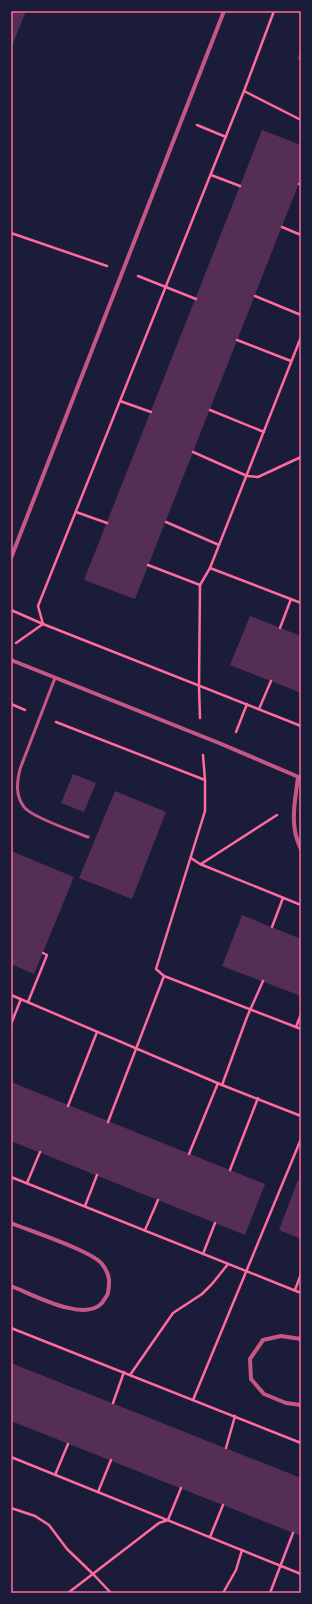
<svg xmlns="http://www.w3.org/2000/svg" width="312" height="1604" font-family="'Public Sans',sans-serif">
  <style>
    .building { fill: #542f53 }
    .lines { fill: none; stroke-linecap: round; stroke-linejoin: round }
    .path { stroke: #ff6b9d; stroke-width: 2.5 }
    .service { stroke: #c65784; stroke-width: 3 }
    .minor { stroke: #c65784; stroke-width: 4 }
    .neatline { fill: none; stroke: #ff6b9d; stroke-width: 1.5 }
  </style>
  <rect width="100%" height="100%" fill="#1b1b3a"/>
  <!-- building -->
  <g class="building">
    <polygon points="11,11 26,11 11,48"/>
    <polygon points="301,48 301,61 297,59"/>
    <polygon points="262,130 301,145 301,178 135,599 84,580"/>
    <polygon points="250,616 301,636 301,693 230,665"/>
    <polygon points="73,774 96,783 84,812 61,803"/>
    <polygon points="115,791 166,812 132,899 79,878"/>
    <polygon points="11,851 74,877 34,974 11,964"/>
    <polygon points="242,915 301,939 301,996 222,966"/>
    <polygon points="11,1082 265,1184 245,1235 11,1141"/>
    <polygon points="298,1180 301,1181 301,1239 279,1230"/>
    <polygon points="11,1363 301,1478 301,1536 11,1421"/>
  </g>
  <g class="lines">
    <!-- path -->
    <g class="path">
      <polyline points="244,91 301,120"/>
      <polyline points="197,125 226,137"/>
      <polyline points="211,175 240,186"/>
      <polyline points="299,184 301,185"/>
      <polyline points="282,227 301,235"/>
      <polyline points="11,233 107,266"/>
      <polyline points="138,276 196,299"/>
      <polyline points="255,296 301,315"/>
      <polyline points="237,340 291,361"/>
      <polyline points="120,401 151,412"/>
      <polyline points="210,410 264,432"/>
      <polyline points="193,452 247,476 258,477 301,457"/>
      <polyline points="76,512 107,523"/>
      <polyline points="166,522 219,545"/>
      <polyline points="148,565 200,585"/>
      <polyline points="210,568 301,603"/>
      <polyline points="11,610 43,624 301,726"/>
      <polyline points="280,628 291,599"/>
      <polyline points="16,643 43,624 38,606 244,91 274,11"/>
      <polyline points="11,704 25,710"/>
      <polyline points="259,709 271,681"/>
      <polyline points="200,718 199,686 200,585 210,568 301,337"/>
      <polyline points="56,722 205,780 205,811 156,969 164,976 108,1122"/>
      <polyline points="236,732 247,704"/>
      <polyline points="203,755 205,780"/>
      <polyline points="191,858 200,864 301,905"/>
      <polyline points="201,864 277,815"/>
      <polyline points="272,927 283,898"/>
      <polyline points="164,976 301,1029"/>
      <polyline points="11,995 222,1085 301,1116"/>
      <polyline points="28,1002 47,955 43,953"/>
      <polyline points="11,1024 21,999"/>
      <polyline points="296,1027 301,1014"/>
      <polyline points="222,1085 247,1017 263,981"/>
      <polyline points="68,1106 97,1032"/>
      <polyline points="189,1154 218,1083"/>
      <polyline points="230,1170 258,1098"/>
      <polyline points="11,1177 301,1293"/>
      <polyline points="27,1183 40,1152"/>
      <polyline points="85,1206 97,1175"/>
      <polyline points="145,1230 158,1200"/>
      <polyline points="203,1254 215,1223"/>
      <polyline points="295,1290 301,1274"/>
      <polyline points="11,1328 301,1443"/>
      <polyline points="130,1375 173,1313 202,1294 212,1284 228,1264"/>
      <polyline points="193,1400 301,1139"/>
      <polyline points="113,1403 124,1372"/>
      <polyline points="226,1448 235,1416"/>
      <polyline points="11,1457 301,1574"/>
      <polyline points="55,1475 68,1444"/>
      <polyline points="98,1492 111,1460"/>
      <polyline points="11,1508 35,1516 49,1525 67,1549 93,1574 111,1593"/>
      <polyline points="210,1537 223,1505"/>
      <polyline points="68,1593 159,1523 168,1520 181,1488"/>
      <polyline points="223,1593 236,1570 242,1550"/>
      <polyline points="270,1593 293,1533"/>
    </g>
    <!-- service -->
    <path class="service" d="M 55,678 L 20,769 C 17,782 15,795 24,807 C 31,817 75,832 88,837"/>
    <!-- minor -->
    <g class="minor">
      <polyline points="11,558 224,11"/>
      <polyline points="11,660 219,743 301,778"/>
      <path d="M 298,777 C 295,802 289,826 301,849"/>
      <path d="M 11,1223 C 30,1231 92,1251 102,1264 C 110,1274 110,1282 108,1293 C 107,1297 104,1299 102,1303 C 84,1323 32,1294 11,1286"/>
      <polyline points="301,1339 281,1336 263,1340 250,1359 251,1379 264,1394 286,1403 301,1405"/>
    </g>
  </g>
  <!-- border -->
  <rect width="312" height="1604" fill="none" stroke="#1b1b3a" stroke-width="24"/>
  <rect x="12" y="12" width="288" height="1580" class="neatline"/>
</svg>
